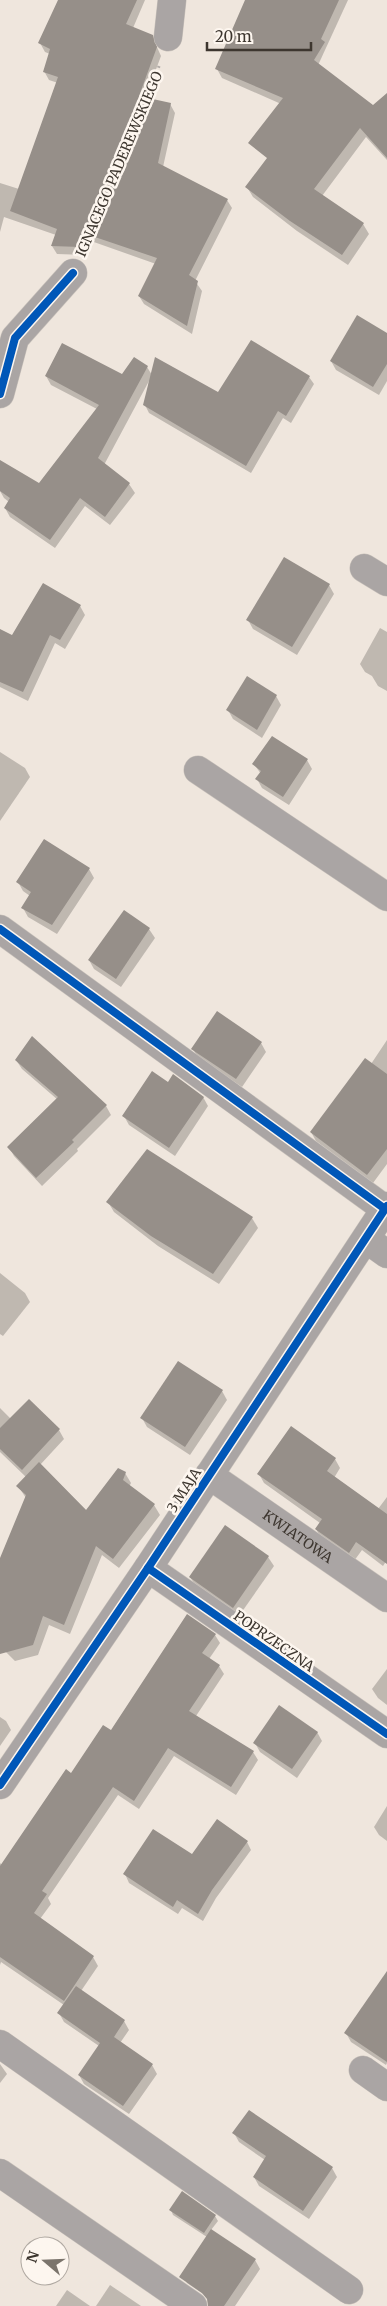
<svg xmlns="http://www.w3.org/2000/svg" width="387" height="2306" font-family="Merriweather,serif">
  <style>
    .shadow { fill: #0003 }
    .building { fill: #968f89 }
    .lines { fill: none; stroke-linecap: round; stroke-linejoin: round }
    .minor-casing { stroke: #cac3bc; stroke-width: 29 }
    .path { stroke: #b1aba7; stroke-width: 3; stroke-dasharray: 4 4; stroke-linecap: butt }
    .minor { stroke: #aaa5a4; stroke-width: 28 }
    .cycleway-casing { stroke: #fdf6ef; stroke-width: 11 }
    .cycleway { stroke: #0057b8; stroke-width: 8 }
    .labels { text-anchor: middle; stroke-width: 5; stroke-linejoin: round; paint-order: stroke }
    .street-label { font-size: 14px; fill: #3d362f; stroke: #fdf6ef }
  </style>
  <rect width="100%" height="100%" fill="#efe6dd"/>
  <!-- shadow -->
  <g class="shadow">
    <polygon points="59,0 145,0 133,28 152,36 161,56 145,99 170,104 175,113 163,167 227,200 232,208 195,281 202,291 192,334 144,304 139,296 156,264 91,241 86,255 57,254 52,246 56,235 4,217 0,232 0,183 19,189 58,83 49,80 44,71 50,54 45,52 40,43"/>
    <polygon points="259,0 348,0 297,111 222,78 217,69"/>
    <polygon points="387,94 387,160 366,137 322,196 363,224 369,234 348,265 297,231 253,197 247,187 373,106"/>
    <polygon points="387,334 387,381 379,395 336,370 331,361"/>
    <polygon points="147,367 152,375 219,394 309,377 314,384 291,423 283,418 251,473 149,413 145,405 149,381 104,465 129,484 135,493 110,525 85,506 55,548 10,517 5,508 9,502 4,498 0,491 0,486 39,485 97,409 51,385 46,376 122,376"/>
    <polygon points="329,585 334,594 297,655 253,629 248,620"/>
    <polygon points="80,606 85,615 65,649 55,643 28,701 0,687 0,631 13,637"/>
    <polygon points="380,628 387,632 387,691 378,686 372,676 365,672 360,664"/>
    <polygon points="276,696 281,705 262,738 233,719 228,710"/>
    <polygon points="0,752 25,768 30,777 0,821"/>
    <polygon points="307,760 312,769 289,805 262,788 257,779 261,774 254,764"/>
    <polygon points="89,869 94,878 57,934 28,917 23,908 30,896 23,891 18,882"/>
    <polygon points="149,929 155,938 121,987 94,969 89,960"/>
    <polygon points="387,1040 387,1164 373,1183 316,1141 311,1132 371,1064"/>
    <polygon points="261,1043 266,1052 242,1087 198,1058 193,1049"/>
    <polygon points="16,1060 106,1106 111,1115 77,1149 78,1151 42,1186 14,1156 9,1147 58,1100 22,1069"/>
    <polygon points="168,1083 203,1097 208,1106 175,1156 129,1125 124,1116"/>
    <polygon points="108,1202 252,1218 258,1228 219,1284 158,1246 114,1212"/>
    <polygon points="0,1273 25,1293 30,1302 3,1336 0,1334"/>
    <polygon points="222,1391 227,1400 190,1455 147,1427 142,1418"/>
    <polygon points="29,1401 59,1430 64,1439 40,1465 87,1511 125,1473 131,1483 129,1487 154,1505 160,1515 119,1568 102,1555 70,1634 49,1625 38,1655 15,1661 0,1646 0,1561 26,1498 18,1486 26,1477 0,1452 0,1408 11,1419"/>
    <polygon points="335,1459 340,1468 334,1478 378,1509 387,1497 387,1560 383,1566 362,1550 354,1561 321,1538 316,1529 320,1523 264,1483 259,1474"/>
    <polygon points="225,1527 268,1557 274,1566 239,1616 196,1586 190,1577"/>
    <polygon points="215,1635 220,1643 209,1659 219,1666 224,1674 196,1716 253,1752 258,1760 236,1795 174,1756 139,1809 118,1795 48,1898 51,1904 40,1919 93,1957 98,1966 81,1991 124,2021 129,2030 120,2043 152,2065 157,2074 129,2114 84,2084 79,2075 99,2046 64,2022 59,2013 64,2005 1,1962 0,1965 0,1863 2,1865 72,1775 111,1732"/>
    <polygon points="387,1669 387,1705 378,1698 372,1689"/>
    <polygon points="0,1717 6,1721 11,1730 0,1746"/>
    <polygon points="317,1732 322,1741 297,1778 260,1752 255,1743"/>
    <polygon points="387,1806 387,1841 379,1835 374,1827"/>
    <polygon points="247,1842 251,1850 216,1898 203,1921 182,1908 178,1914 129,1883 125,1874"/>
    <polygon points="387,2003 387,2063 386,2065 351,2042 346,2033"/>
    <polygon points="0,2064 7,2074 0,2083"/>
    <polygon points="234,2133 332,2168 337,2177 309,2219 259,2186 254,2177 265,2160 239,2142"/>
    <polygon points="171,2210 215,2216 218,2221 211,2230 255,2260 260,2269 235,2306 221,2306 187,2283 182,2274 207,2237 173,2215"/>
    <polygon points="110,2285 141,2306 96,2306"/>
    <polygon points="67,2290 90,2306 56,2306"/>
  </g>
  <!-- building -->
  <g class="building">
    <polygon points="58,0 137,0 126,24 153,35 157,47 139,96 171,103 158,163 228,199 189,275 198,281 187,326 138,296 157,258 86,234 81,247 51,246 57,229 10,211 58,77 43,72 50,49 38,43"/>
    <polygon points="245,0 339,0 321,39 325,42 314,60 373,105 387,93 387,158 360,128 314,189 364,223 342,255 290,221 245,187 267,158 248,143 283,98 215,69"/>
    <polygon points="357,315 387,333 387,364 373,387 330,361"/>
    <polygon points="251,340 310,376 286,416 278,411 246,466 143,405 155,357 218,392"/>
    <polygon points="62,343 122,374 134,357 148,366 98,458 130,483 105,517 80,498 50,540 4,508 10,498 0,491 0,460 39,483 99,405 45,376"/>
    <polygon points="284,557 330,584 292,647 246,620"/>
    <polygon points="43,583 81,605 60,640 50,635 23,692 0,682 0,629 12,635"/>
    <polygon points="247,676 277,695 257,730 226,710"/>
    <polygon points="272,736 308,759 283,797 255,779 261,771 252,764"/>
    <polygon points="44,839 90,868 52,925 21,908 31,892 16,882"/>
    <polygon points="124,910 150,928 116,979 88,960"/>
    <polygon points="217,1011 262,1042 236,1079 191,1049"/>
    <polygon points="32,1036 107,1105 72,1140 74,1142 36,1178 7,1147 58,1097 15,1060"/>
    <polygon points="365,1058 387,1074 387,1149 367,1175 310,1132"/>
    <polygon points="152,1071 168,1082 173,1074 204,1097 169,1148 122,1116"/>
    <polygon points="147,1149 253,1217 213,1274 151,1236 106,1202"/>
    <polygon points="178,1361 223,1390 185,1447 140,1418"/>
    <polygon points="29,1399 60,1429 22,1470 0,1449 0,1428"/>
    <polygon points="291,1426 336,1458 327,1471 387,1514 387,1564 356,1542 349,1553 315,1529 322,1519 257,1474"/>
    <polygon points="39,1462 86,1510 118,1468 126,1472 123,1480 155,1504 113,1559 96,1546 64,1625 43,1616 33,1645 0,1654 0,1558 26,1495 16,1486"/>
    <polygon points="225,1525 269,1556 233,1608 189,1577"/>
    <polygon points="187,1614 216,1634 202,1653 220,1665 189,1711 254,1751 231,1787 168,1748 134,1801 113,1787 42,1891 47,1894 34,1913 94,1956 64,2001 0,1957 0,1866 66,1769 71,1773 103,1725 111,1730"/>
    <polygon points="279,1705 318,1732 292,1769 253,1743"/>
    <polygon points="217,1819 248,1841 212,1890 198,1914 177,1900 173,1907 123,1874 153,1829 192,1854"/>
    <polygon points="387,1971 387,2062 344,2033"/>
    <polygon points="76,1986 125,2020 114,2037 153,2064 123,2106 78,2075 100,2043 57,2013"/>
    <polygon points="249,2110 333,2167 303,2211 253,2177 266,2156 232,2133"/>
    <polygon points="182,2191 216,2215 204,2233 169,2210"/>
    <polygon points="211,2229 256,2259 224,2306 208,2306 207,2299 202,2293 179,2277"/>
  </g>
  <g class="lines">
    <!-- minor casing -->
    <g class="minor-casing">
      <g id="minor">
        <polyline points="168,37 172,0"/>
        <polyline points="0,394 15,338 73,273"/>
        <polyline points="364,568 387,582"/>
        <polyline points="198,770 387,897"/>
        <polyline points="0,929 385,1209"/>
        <polyline points="366,1239 387,1254"/>
        <path id="s1" d="M 209,1475 L 387,1598"/>
        <polyline points="148,1568 387,1734"/>
        <polyline points="0,1785 148,1568 387,1206"/>
        <polyline points="0,2044 349,2290"/>
        <polyline points="363,2070 387,2087"/>
        <polyline points="0,2173 193,2306"/>
      </g>
    </g>
    <!-- path -->
    <polyline class="path" points="85,245 153,87 159,66"/>
    <!-- minor -->
    <use href="#minor" class="minor"/>
    <!-- cycleway casing -->
    <g class="cycleway-casing">
      <g id="cycleway">
        <polyline points="0,394 15,338 73,273"/>
        <polyline points="0,929 385,1209"/>
        <polyline points="148,1568 387,1734"/>
        <polyline points="0,1785 148,1568 387,1206"/>
      </g>
    </g>
    <!-- cycleway -->
    <use href="#cycleway" class="cycleway"/>
  </g>
  <g class="labels">
    <!-- street labels -->
    <g class="street-label">
      <text transform="translate(119 164) rotate(-67)" y="5">IGNACEGO PADEREWSKIEGO</text>
      <text transform="translate(184 1490) rotate(-57)" y="5">3 MAJA</text>
      <text dy="5" stroke="none"><textPath href="#s1" startOffset="108">KWIATOWA</textPath></text>
      <text transform="translate(274 1641) rotate(35)" y="5">POPRZECZNA</text>
    </g>
  </g>
  <!-- north arrow -->
  <g transform="translate(45 2261) rotate(289)"><circle r="24" fill="#fdf6ef" stroke="#b0a9a2"/>
  <path d="M0-4L9 19L0 12L-9 19Z" fill="#7b746c"/>
  <text y="-8" font-size="14" font-weight="bold" text-anchor="middle" fill="#3d362f">N</text>
  </g>
  <!-- scale -->
  <path d="M207 42v8h104v-8" fill="none" stroke="#3d362f" stroke-width="2.5"/>
  <text x="215" y="42" font-size="15" fill="#3d362f" stroke="#fdf6ef" stroke-width="4" paint-order="stroke">20 m</text>
</svg>
